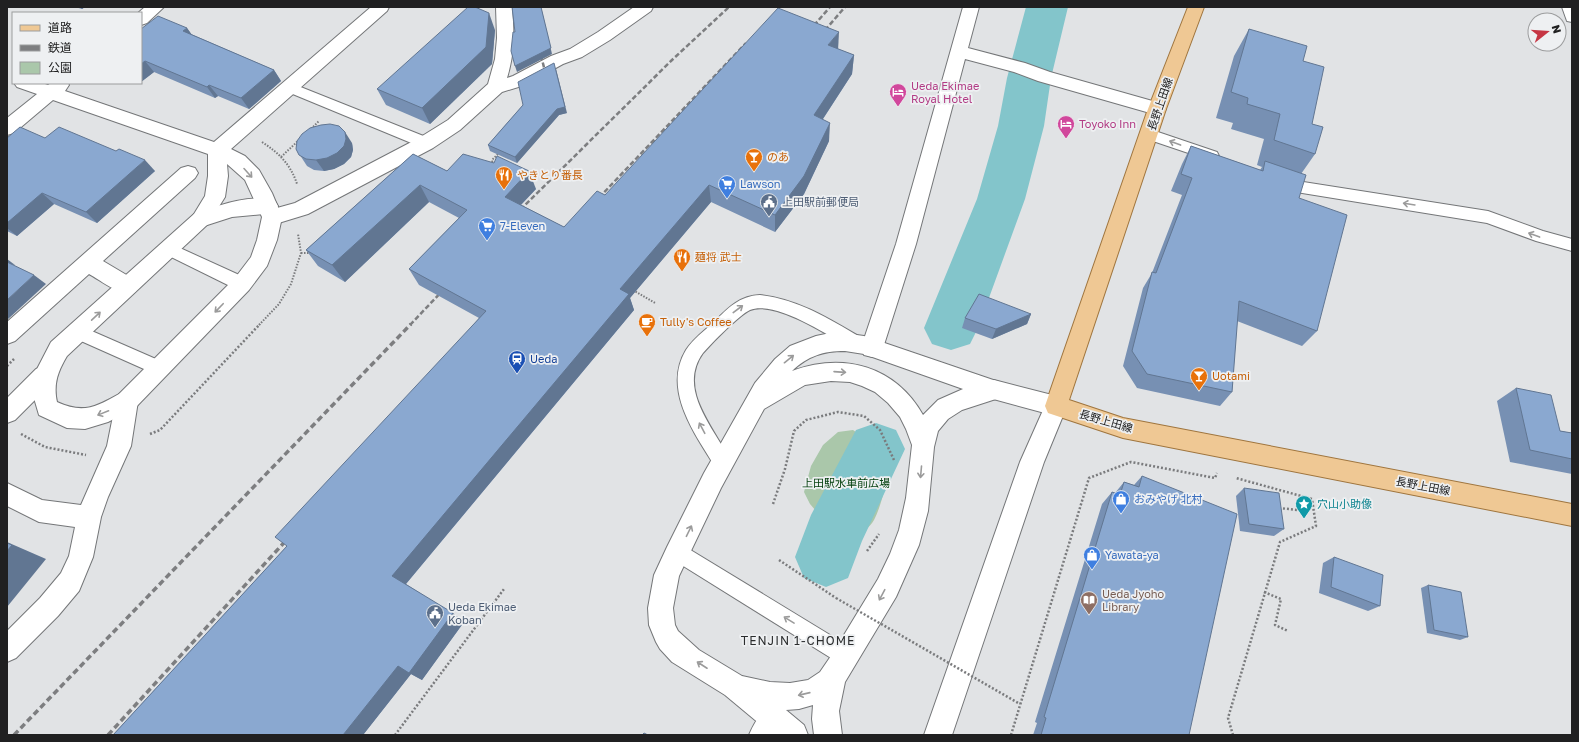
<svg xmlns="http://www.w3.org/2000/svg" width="1579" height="742" font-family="'Golos Text','Noto Sans JP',sans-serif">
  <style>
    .green { fill: #aac7aa }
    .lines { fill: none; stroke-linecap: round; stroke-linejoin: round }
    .river { fill: #83c5cb; fill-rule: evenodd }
    .service-casing { stroke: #747678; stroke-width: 2 }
    .minor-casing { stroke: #747678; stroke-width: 2 }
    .tertiary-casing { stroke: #747678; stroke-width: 2 }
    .secondary-casing { stroke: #747678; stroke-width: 2 }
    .primary-casing { stroke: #9f753e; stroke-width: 2 }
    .path-far1 { stroke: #7a7b7d; stroke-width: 2; stroke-dasharray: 1.5 1.5; stroke-linecap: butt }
    .path { stroke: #7a7b7d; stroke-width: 2.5; stroke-dasharray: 2 2; stroke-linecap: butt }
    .service { fill: #fff; fill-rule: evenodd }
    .minor { fill: #fff; fill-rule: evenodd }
    .tertiary { fill: #fff; fill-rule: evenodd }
    .secondary { fill: #fff; fill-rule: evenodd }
    .primary { fill: #efc894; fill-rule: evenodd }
    .rail-far1 { stroke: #7d7e80; stroke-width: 2.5; stroke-dasharray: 5 2.5; stroke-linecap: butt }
    .rail { stroke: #7d7e80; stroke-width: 3.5; stroke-dasharray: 6 3.5; stroke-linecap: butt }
    .path-bridge { stroke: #7a7b7d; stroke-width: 2.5; stroke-dasharray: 2 2; stroke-linecap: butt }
    .wall { fill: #7790b3 }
    .shaded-wall { fill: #617692 }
    .building { fill: #8aa8d0; stroke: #617692 }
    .oneway { stroke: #9b9b9b }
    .labels { text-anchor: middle; stroke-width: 3.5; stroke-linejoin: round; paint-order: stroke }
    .hotel-label { font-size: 11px; fill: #b23c85; stroke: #eef0f2; text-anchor: start }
    .street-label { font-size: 11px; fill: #202021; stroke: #eef0f2 }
    .food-label { font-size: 11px; fill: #c56008; stroke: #eef0f2; text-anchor: start }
    .shop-label { font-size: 11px; fill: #366cbe; stroke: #eef0f2; text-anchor: start }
    .service-label { font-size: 11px; fill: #4e5e75; stroke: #eef0f2; text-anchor: start }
    .transit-label { font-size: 11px; fill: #164399; stroke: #eef0f2; text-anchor: start }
    .park-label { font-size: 11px; fill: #074211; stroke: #eef0f2 }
    .culture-label { font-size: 11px; fill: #0d838f; stroke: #eef0f2; text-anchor: start }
    .education-label { font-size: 11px; fill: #785e54; stroke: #eef0f2; text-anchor: start }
    .neighbourhood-label { font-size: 12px; letter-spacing: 1px; fill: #2a2c2d; stroke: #eef0f2 }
  </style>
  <rect width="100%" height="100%" fill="#e1e3e5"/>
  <!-- green -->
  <path class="green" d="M 853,430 C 864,437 885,451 887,466 C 889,478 880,509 874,520 C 870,528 860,533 853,538 L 829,526 L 810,504 L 804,492 L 811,466 L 823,445 L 838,432 Z"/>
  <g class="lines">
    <!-- river -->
    <g class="river">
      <polygon points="1026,7 1068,7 1051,78 1044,126 1025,199 978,328 970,344 951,350 932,344 924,328 977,199 998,126 1007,78"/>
      <polygon points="876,423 896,430 905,449 862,541 848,578 826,587 804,578 795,557 811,515 856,430"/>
    </g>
    <!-- service casing -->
    <g class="service-casing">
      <g id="service">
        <polygon points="1562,7 1572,7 1572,22 1567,21"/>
        <polygon points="288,82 431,139 433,143 431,147 426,148 421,147 283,90 281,87 283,84"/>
        <polygon points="1149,129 1217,152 1219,156 1217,160 1212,161 1144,138 1142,134 1144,130"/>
        <polygon points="1280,174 1297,181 1488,211 1543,231 1572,239 1572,251 1536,241 1487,223 1296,192 1275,184 1273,180 1275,176"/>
        <polygon points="169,243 248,279 250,284 248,289 242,291 236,289 163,253 161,249 163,245"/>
        <path d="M 760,295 C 797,299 828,318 860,337 L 862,342 L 860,347 L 854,349 L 848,347 C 827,334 774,300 750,310 C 739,315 712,343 703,353 C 676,390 716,430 731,462 L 728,468 L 722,470 L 716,468 C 695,434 662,390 686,350 C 693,339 704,331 714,322 C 728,308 739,296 760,295 Z"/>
        <polygon points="78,325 165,363 167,368 165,373 159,375 153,373 72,337 70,332 72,327"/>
        <polygon points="679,543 853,649 856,656 853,663 846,666 839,663 672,559 669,552 672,545"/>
      </g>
    </g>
    <!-- minor casing -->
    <g class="minor-casing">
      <g id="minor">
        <path d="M 496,7 L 512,7 C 514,33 515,52 507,78 L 513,76 L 551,56 L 570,49 L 598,32 L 634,7 L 653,7 L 651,11 L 610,40 L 582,57 L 563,64 L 525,85 L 502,92 L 460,130 L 433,148 L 308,214 L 272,225 L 265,222 L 262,217 L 264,214 L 232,217 L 201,227 L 194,224 L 191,219 L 194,214 C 217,206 252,193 275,201 L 278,206 L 277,208 L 295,203 L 419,138 L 448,120 L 488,84 L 495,59 L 497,38 Z"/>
        <polygon points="963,7 979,7 968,48 1025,63 1050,72 1163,104 1166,109 1163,114 1157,115 1038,81 1014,72 965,59 916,244 883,348 880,355 872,357 864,355 861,348 896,244"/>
        <path d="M 188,166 L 195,168 L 198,173 L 195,178 L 103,261 L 135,280 L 138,286 L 135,292 C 120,297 102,281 89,274 L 15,341 L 7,344 L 7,322 L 181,168 Z"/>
        <polygon points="44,366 52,369 55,376 52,383 15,420 7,423 7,398 36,369"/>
        <polygon points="127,391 135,394 138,401 131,446 108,497 101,517 93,557 79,591 58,616 16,658 7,662 7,631 40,598 61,573 69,556 75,527 39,522 7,506 7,483 42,500 81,505 107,446 116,401 119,394"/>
        <path d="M 775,705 L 785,709 L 789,719 L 780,735 L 749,735 C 755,721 761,711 775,705 Z"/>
      </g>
    </g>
    <!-- tertiary casing -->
    <g class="tertiary-casing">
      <g id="tertiary">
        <polygon points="145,7 164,7 147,23 141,25 141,13 138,13"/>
        <path d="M 371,7 L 389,7 L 387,11 L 231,149 L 245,156 L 259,170 L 272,193 L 282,217 L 277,240 L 267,266 L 249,290 L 135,408 L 108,422 L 85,429 L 67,428 L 39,415 L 34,398 L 33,383 L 36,371 L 51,342 L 194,214 L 205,196 L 208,176 L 208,154 L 53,100 L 14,133 L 7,135 L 7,118 L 37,94 L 17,87 L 14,83 L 42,83 L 48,85 L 51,83 L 68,83 L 69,85 L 65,91 L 214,142 ZM 227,164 L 245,180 L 262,217 L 257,240 L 251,257 L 235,278 L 119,394 C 96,407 83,414 57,402 C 53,384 58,371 67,356 L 208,224 L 225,197 L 228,176 Z"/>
        <path d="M 835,332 L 864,336 L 1002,383 L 1005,390 L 1002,397 L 962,410 L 948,419 L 938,431 L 934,447 L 928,511 L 919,545 L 896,597 L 845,682 L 839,711 L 842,735 L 814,735 L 812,719 L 813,705 L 799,709 L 786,710 L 804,725 L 808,735 L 773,735 L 725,695 L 672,662 L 660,649 L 656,642 L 649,625 L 648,608 L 654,575 L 667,547 L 704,473 L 755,383 L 775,359 L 790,346 L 816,336 ZM 845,351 L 864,354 L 963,389 L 938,400 L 923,415 C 895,366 844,352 792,371 C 808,356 823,351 845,351 ZM 831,381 L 850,382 L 862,386 L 875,392 L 888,403 L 900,417 L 906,429 L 912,445 L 906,498 L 899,530 L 890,554 L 878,579 L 833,653 L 820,672 L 808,680 L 790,683 L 770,682 L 742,676 L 699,650 L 678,631 L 675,625 L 673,608 L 679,576 L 721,488 L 764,409 L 805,385 Z"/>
        <polygon points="1056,396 1064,399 1067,406 1044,462 952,735 924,735 1020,462 1048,399"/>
      </g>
    </g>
    <!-- secondary casing -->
    <g class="secondary-casing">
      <polygon id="secondary" points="994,380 1056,396 1064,399 1067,406 1064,413 1056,416 986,397 983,390 986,383"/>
    </g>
    <!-- primary casing -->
    <g class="primary-casing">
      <polygon id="primary" points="1188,7 1204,7 1166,109 1069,400 1123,418 1572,504 1572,526 1123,438 1048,413 1045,406 1148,109"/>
    </g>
    <!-- path-far1 -->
    <g class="path-far1">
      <polyline points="311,129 319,121"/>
      <path d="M 262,142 C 279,153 291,165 297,184"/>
      <polyline points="281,157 299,140"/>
      <polyline points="493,165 492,160 499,153"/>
      <polyline points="301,253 311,253"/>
      <polyline points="633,290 655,303"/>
      <polyline points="259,325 279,304 291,284 301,253 298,234"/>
    </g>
    <!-- path -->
    <g class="path">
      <polyline points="7,366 14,359"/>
      <polyline points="21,434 45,447 86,455"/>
      <polyline points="150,434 160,430 260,324"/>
      <polyline points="773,504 785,469 794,431 806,420 838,412 864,416 880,430 894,460"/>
      <polyline points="1279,508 1298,510"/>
      <polyline points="867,551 879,534"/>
      <polyline points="779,560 836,598"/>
      <polyline points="1264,592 1281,599 1275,625 1288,631"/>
      <polyline points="395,735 504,589"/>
      <polyline points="1011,735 1089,478 1131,462 1215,478 1217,473"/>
      <polyline points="1233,735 1228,718 1280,542 1316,526 1312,499 1236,478"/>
    </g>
    <!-- service -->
    <use href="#service" class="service"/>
    <!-- minor -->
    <use href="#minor" class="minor"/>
    <!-- tertiary -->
    <use href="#tertiary" class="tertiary"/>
    <!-- secondary -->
    <use href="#secondary" class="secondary"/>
    <!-- primary -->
    <use href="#primary" class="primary"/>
    <!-- rail-far1 -->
    <g class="rail-far1">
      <polyline points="809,31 830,7"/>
      <polyline points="820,36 845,7"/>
      <polyline points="539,48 547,79"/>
      <polyline points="594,203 746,43"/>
      <polyline points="515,215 672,60 729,7"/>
      <polyline points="410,325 446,287"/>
    </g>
    <!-- rail -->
    <g class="rail">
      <polyline points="14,735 411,324"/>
      <polyline points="108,735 291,535"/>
    </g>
    <!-- path-bridge -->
    <polyline class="path-bridge" points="836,598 1020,704"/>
  </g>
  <!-- wall -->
  <g class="wall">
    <polygon points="75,7 85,7 82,9"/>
    <polygon points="187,28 191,34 274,70 281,81 249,109 218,96 215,98 154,72 141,82 141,29"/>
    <polygon points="1249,29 1303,61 1315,154 1301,174 1299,198 1317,331 1302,346 1237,321 1232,392 1220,406 1137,388 1123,366 1143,288 1152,273 1182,195 1171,191 1182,164 1191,146 1260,170 1262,167 1257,165 1264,139 1231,129 1233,123 1216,118 1234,56"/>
    <polygon points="495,30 492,64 430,124 386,105 377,89"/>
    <polygon points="838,49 854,55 852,74 823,119 829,141 804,194 775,232 711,202 630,298 634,310 406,584 464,622 422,680 411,674 363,735 113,735 287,546 479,318 419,285 409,269 459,218 429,202 345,282 318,266 306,250 413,154 447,171 536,189 521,205 564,227 605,195"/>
    <polygon points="523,105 567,113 559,115 517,163 490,151 488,145"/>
    <polygon points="7,138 45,138 155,171 97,223 54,204 17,236 7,231"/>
    <polygon points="352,143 353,150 351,157 344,164 334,169 324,171 314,170 307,166 296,149"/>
    <polygon points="1031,314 1027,324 992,339 962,328 965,318"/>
    <polygon points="1516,388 1560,431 1572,433 1572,474 1510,462 1497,401"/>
    <polygon points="1142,476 1189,735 1033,735 1037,723 1035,722 1102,504 1112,492 1115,493 1124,482 1134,485"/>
    <polygon points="1244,488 1284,529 1274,536 1240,531 1236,496"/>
    <polygon points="1334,557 1380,606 1368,611 1319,593 1323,563"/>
    <polygon points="1428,585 1468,637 1460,640 1427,633 1421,588"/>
  </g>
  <!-- shaded-wall -->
  <g class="shaded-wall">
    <polygon points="80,7 85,7 82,9"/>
    <polygon points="541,7 552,54 517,72 515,66"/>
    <polygon points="489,13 495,30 492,64 430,124 422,108"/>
    <polygon points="187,28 195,39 183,31"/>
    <polygon points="839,32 838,51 828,45"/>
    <polygon points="854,55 852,74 813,134 814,115"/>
    <polygon points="145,61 154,72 141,82 141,64"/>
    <polygon points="556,69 567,113 559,115 517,163 515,157"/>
    <polygon points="274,70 281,81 249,109 241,98"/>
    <polygon points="209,85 218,96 215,98 207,87"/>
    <polygon points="830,123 829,141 804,194 775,232 775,215"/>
    <polygon points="345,132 352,143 353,150 351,157 344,164 334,169 324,171 316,160"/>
    <polygon points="145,160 155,171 97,223 86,212"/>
    <polygon points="529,171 536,189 512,214 505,197"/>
    <polygon points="420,185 429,202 345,282 332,265"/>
    <polygon points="709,185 711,202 630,298 634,310 405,585 392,576 620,289"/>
    <polygon points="42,193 54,204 17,236 7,228 7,223"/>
    <polygon points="7,259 15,265 7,264"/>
    <polygon points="34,275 46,284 7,320 7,300"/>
    <polygon points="1031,314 1027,324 992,339 996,329"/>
    <polygon points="7,542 46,559 7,607"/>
    <polygon points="453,613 464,622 422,680 411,674 363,735 343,735 398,666"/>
  </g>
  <!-- building -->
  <g class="building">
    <polygon points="468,7 475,7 489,13 486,47 422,108 377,89"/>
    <polygon points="512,7 541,7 551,48 515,66 511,51 513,32 515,32"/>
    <polygon points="778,8 839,32 828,45 854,55 814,115 830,123 804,176 775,215 709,185 620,289 629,294 392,576 453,613 409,673 398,666 343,735 113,735 287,546 275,537 486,311 409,269 467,210 420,185 332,265 306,250 413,154 447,171 463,154 494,163 497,156 529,171 505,197 564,227 597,191 605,195"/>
    <polygon points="158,16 187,28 183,31 274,70 241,98 209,85 207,87 145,61 141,64 141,29"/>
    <polygon points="1249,29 1307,46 1303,61 1324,67 1312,124 1323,127 1315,154 1274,140 1280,114 1247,104 1248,98 1231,92"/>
    <polygon points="554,63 565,107 557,109 515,157 488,145 523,105 518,82"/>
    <polygon points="330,124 339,126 345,132 346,139 344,146 337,153 327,158 316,160 306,159 299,155 296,149 297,141 302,134 310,128 321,125"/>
    <polygon points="20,127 45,138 59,127 116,151 119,149 145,160 86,212 42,193 7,223 7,138"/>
    <polygon points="1191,146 1263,171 1265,161 1306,175 1299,198 1347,215 1317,331 1239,301 1232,392 1147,374 1132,351 1152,272 1156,273 1192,178 1181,174"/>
    <polygon points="7,262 34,275 7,300"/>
    <polygon points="979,294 1031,314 996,329 965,318"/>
    <polygon points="1516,388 1551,395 1560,431 1572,433 1572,459 1530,450"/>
    <polygon points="1142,476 1237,514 1189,735 1041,735 1046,718 1044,717 1112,492 1120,495 1124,482 1139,487"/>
    <polygon points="1244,488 1279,493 1284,529 1249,524"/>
    <polygon points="7,543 12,545 7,551"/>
    <polygon points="1334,557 1383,575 1380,606 1331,587"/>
    <polygon points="1428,585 1461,592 1468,637 1434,630"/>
    <polygon points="644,733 648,735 642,735"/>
  </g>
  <!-- one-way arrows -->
  <defs><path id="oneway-shaft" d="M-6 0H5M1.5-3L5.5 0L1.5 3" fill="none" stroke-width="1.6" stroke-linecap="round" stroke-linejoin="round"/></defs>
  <g class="oneway">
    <use href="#oneway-shaft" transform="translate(1175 143) rotate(-160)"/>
    <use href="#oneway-shaft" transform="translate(248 173) rotate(48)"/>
    <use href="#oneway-shaft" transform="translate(1409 204) rotate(-171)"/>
    <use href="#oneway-shaft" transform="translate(1534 235) rotate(-160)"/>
    <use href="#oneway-shaft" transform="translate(219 308) rotate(134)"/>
    <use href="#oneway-shaft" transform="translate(738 309) rotate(-37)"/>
    <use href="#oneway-shaft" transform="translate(96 316) rotate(-43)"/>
    <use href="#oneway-shaft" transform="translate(789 359) rotate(-39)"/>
    <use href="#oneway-shaft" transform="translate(840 372) rotate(4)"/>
    <use href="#oneway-shaft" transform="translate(103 413) rotate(158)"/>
    <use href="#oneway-shaft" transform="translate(702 428) rotate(-118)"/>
    <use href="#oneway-shaft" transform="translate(921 472) rotate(95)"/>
    <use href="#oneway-shaft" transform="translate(689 531) rotate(-64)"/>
    <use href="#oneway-shaft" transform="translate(882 595) rotate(118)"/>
    <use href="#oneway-shaft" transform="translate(789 620) rotate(-148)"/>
    <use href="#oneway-shaft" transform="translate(702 665) rotate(-147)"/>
    <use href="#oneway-shaft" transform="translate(804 694) rotate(167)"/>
  </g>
  <!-- icons -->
  <defs>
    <g id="hotel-pin" transform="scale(0.9)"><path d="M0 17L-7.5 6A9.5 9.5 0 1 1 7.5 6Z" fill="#d1479c" stroke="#eef0f2"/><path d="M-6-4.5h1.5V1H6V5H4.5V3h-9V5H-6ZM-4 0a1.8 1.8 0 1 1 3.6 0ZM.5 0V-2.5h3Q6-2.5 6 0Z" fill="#fff"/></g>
    <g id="bar-pin" transform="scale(0.9)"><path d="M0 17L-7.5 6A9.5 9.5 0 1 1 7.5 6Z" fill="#e8710a" stroke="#eef0f2"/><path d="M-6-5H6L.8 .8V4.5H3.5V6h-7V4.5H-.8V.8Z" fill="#fff"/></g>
    <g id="restaurant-pin" transform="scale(0.9)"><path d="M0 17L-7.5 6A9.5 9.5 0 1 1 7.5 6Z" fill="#e8710a" stroke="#eef0f2"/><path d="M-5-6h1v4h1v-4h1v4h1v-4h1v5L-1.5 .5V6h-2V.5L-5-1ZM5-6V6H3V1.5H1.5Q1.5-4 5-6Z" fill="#fff"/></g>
    <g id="supermarket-pin" transform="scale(0.9)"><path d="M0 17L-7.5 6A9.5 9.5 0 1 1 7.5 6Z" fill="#3f7fe0" stroke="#eef0f2"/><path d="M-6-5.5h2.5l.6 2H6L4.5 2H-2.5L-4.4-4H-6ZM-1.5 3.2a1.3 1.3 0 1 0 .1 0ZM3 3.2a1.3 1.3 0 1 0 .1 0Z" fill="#fff"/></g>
    <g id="civic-pin" transform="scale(0.9)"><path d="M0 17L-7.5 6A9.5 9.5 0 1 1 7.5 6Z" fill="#5c6f8a" stroke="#eef0f2"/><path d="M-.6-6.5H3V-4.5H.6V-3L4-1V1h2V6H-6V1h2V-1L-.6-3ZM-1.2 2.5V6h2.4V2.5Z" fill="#fff"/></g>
    <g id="cafe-pin" transform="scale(0.9)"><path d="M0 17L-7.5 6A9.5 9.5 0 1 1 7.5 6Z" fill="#e8710a" stroke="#eef0f2"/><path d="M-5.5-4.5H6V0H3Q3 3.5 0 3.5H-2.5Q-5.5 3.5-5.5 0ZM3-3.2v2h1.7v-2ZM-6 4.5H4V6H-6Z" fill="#fff"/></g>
    <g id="station-pin" transform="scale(0.9)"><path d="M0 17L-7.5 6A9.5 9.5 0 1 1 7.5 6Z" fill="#1a4fb4" stroke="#eef0f2"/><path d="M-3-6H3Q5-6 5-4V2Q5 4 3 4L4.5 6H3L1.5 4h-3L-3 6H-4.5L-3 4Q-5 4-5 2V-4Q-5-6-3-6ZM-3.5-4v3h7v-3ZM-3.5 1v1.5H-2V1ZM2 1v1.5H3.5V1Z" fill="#fff"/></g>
    <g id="shop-pin" transform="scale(0.9)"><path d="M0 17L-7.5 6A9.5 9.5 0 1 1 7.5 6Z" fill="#3f7fe0" stroke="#eef0f2"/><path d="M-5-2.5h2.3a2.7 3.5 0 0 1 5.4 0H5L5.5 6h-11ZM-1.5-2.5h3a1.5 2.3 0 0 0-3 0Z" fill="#fff"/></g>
    <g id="sight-pin" transform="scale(0.9)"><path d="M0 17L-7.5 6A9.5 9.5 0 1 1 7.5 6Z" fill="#0f9aa8" stroke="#eef0f2"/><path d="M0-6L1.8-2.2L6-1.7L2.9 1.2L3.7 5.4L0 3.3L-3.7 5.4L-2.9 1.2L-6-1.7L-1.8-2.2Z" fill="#fff"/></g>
    <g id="library-pin" transform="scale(0.9)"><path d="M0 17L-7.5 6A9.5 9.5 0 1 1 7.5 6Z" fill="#8d6e63" stroke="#eef0f2"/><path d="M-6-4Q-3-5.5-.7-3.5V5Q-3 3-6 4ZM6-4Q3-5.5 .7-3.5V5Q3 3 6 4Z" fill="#fff"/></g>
  </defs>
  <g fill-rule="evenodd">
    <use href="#hotel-pin" x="898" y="92"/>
    <use href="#hotel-pin" x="1066" y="124"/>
    <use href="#bar-pin" x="754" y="157"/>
    <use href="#restaurant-pin" x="504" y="175"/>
    <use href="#supermarket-pin" x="727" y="184"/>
    <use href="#civic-pin" x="769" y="202"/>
    <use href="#supermarket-pin" x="487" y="226"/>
    <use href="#restaurant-pin" x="682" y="257"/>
    <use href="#cafe-pin" x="647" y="322"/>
    <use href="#station-pin" x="517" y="359"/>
    <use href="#bar-pin" x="1199" y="376"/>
    <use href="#shop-pin" x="1121" y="499"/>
    <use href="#sight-pin" x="1304" y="504"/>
    <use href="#shop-pin" x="1092" y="555"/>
    <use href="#library-pin" x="1089" y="600"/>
    <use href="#civic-pin" x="435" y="613"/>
  </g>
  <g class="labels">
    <!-- hotel labels -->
    <g class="hotel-label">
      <text x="911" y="90">Ueda Ekimae<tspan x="911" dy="13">Royal Hotel</tspan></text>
      <text x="1079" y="128">Toyoko Inn</text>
    </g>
    <!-- street labels -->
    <g class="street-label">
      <text transform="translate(1160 104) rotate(-71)" y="4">長野上田線</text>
      <text transform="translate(1106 421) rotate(16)" y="4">長野上田線</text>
      <text transform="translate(1423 486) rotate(11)" y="4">長野上田線</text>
    </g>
    <!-- food labels -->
    <g class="food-label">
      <text x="767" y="161">のあ</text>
      <text x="517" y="179">やきとり番長</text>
      <text x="695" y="261">麺将 武士</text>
      <text x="660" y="326">Tully's Coffee</text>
      <text x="1212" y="380">Uotami</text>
    </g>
    <!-- shop labels -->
    <g class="shop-label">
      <text x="740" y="188">Lawson</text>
      <text x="500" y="230">7-Eleven</text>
      <text x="1134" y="503">おみやげ 北村</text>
      <text x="1105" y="559">Yawata-ya</text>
    </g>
    <!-- service labels -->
    <g class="service-label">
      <text x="782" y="206">上田駅前郵便局</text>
      <text x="448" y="611">Ueda Ekimae<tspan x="448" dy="13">Koban</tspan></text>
    </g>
    <!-- transit labels -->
    <g class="transit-label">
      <text x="530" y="363">Ueda</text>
    </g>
    <!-- park labels -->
    <g class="park-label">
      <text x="846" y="487">上田駅水車前広場</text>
    </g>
    <!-- culture labels -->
    <g class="culture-label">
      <text x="1317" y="508">穴山小助像</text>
    </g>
    <!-- education labels -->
    <g class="education-label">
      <text x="1102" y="598">Ueda Jyoho<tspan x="1102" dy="13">Library</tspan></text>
    </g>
    <!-- neighbourhood labels -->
    <g class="neighbourhood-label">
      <text x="798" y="645">TENJIN 1-CHOME</text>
    </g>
  </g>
  <!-- border -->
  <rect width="1579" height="742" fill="none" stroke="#202021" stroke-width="16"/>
  <!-- legend -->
  <rect x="12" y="12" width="130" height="72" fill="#eef0f2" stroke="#9c9d9e"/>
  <rect x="20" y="25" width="20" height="6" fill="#efc894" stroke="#9c9d9e"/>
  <text x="48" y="32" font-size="12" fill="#202021">道路</text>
  <rect x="20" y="45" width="20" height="6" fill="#7d7e80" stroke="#9c9d9e"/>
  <text x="48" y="52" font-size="12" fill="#202021">鉄道</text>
  <rect x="20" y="62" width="20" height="12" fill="#aac7aa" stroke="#9c9d9e"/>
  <text x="48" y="72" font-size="12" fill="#202021">公園</text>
  <!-- north arrow -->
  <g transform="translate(1547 32) rotate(73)"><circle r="19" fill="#eef0f2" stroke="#9c9d9e"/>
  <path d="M0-3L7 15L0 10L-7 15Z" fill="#c63644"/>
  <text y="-6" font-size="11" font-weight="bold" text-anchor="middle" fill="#202021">N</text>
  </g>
</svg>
